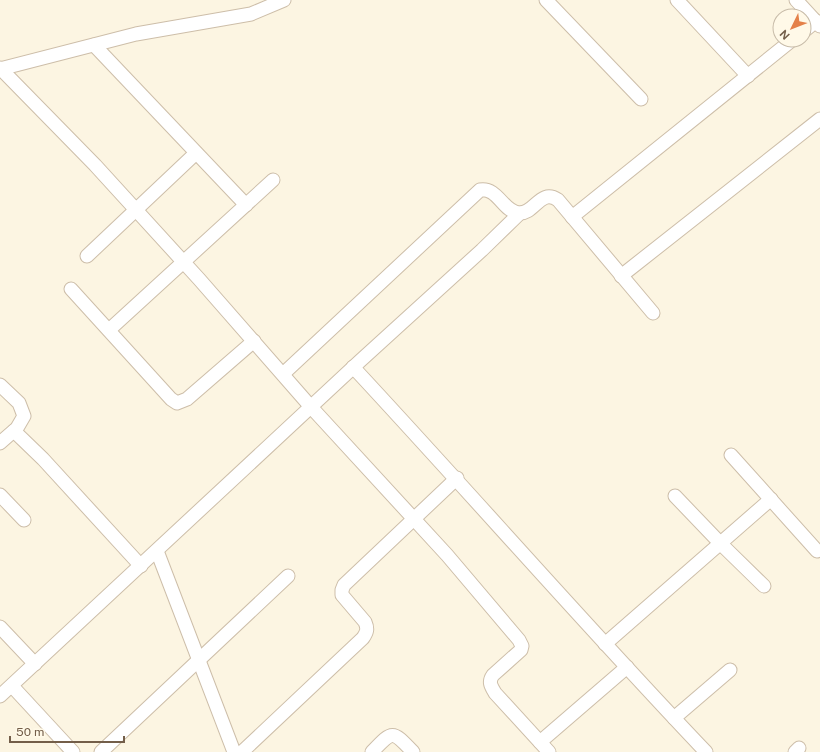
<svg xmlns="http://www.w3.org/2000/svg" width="820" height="752" font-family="'Public Sans',sans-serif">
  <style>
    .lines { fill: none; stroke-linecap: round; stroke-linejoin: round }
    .street-casing { stroke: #cdbea9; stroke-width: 15 }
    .street { stroke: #fff; stroke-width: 13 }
  </style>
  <rect width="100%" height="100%" fill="#fcf5e2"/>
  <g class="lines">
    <!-- street casing -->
    <g class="street-casing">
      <g id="street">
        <polyline points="546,0 641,99"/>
        <polyline points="677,0 748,76"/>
        <polyline points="796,0 820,26"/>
        <polyline points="804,31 816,21"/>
        <polyline points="94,45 246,205"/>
        <path d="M 0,68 L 95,165 L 199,279 L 311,407 L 447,555 L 519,640 L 522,646 L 521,650 L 493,675 C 488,682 491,686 495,693 L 549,752"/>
        <polyline points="0,69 136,34 251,14 284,0"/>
        <polyline points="572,217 792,40"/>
        <polyline points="87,256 196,153"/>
        <polyline points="621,276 820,119"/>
        <polyline points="71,289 171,399 177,403 187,399 254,341"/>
        <polyline points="109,330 273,180"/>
        <path d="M 353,367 C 472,495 586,626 706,752"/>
        <path d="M 283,374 L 480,190 C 498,187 503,212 519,213 C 535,214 540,188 558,200 L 653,313"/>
        <polyline points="0,385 19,403 24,416 17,428 0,443"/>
        <polyline points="14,431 43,459 141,566"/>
        <polyline points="731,455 817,551"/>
        <polyline points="0,495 24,520"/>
        <polyline points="675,496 721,544 764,586"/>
        <polyline points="157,551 234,752"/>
        <polyline points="0,627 35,664"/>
        <polyline points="605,644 771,499"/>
        <polyline points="12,686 73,752"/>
        <polyline points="0,696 360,361 482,250 520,213"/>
        <polyline points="674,718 730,670"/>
        <polyline points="540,742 627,667"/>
        <polyline points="101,752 288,576"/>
        <path d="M 242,752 L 363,638 C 367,632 368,629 365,622 L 342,595 L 342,590 L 344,585 L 457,478"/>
        <path d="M 372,752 C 393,730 392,730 413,752"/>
        <polyline points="795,752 799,748"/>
      </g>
    </g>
    <!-- street -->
    <use href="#street" class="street"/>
  </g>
  <!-- north arrow -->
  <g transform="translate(792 28) rotate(227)"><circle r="19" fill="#fff9e8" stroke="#c7bba8"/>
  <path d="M0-3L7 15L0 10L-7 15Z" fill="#e48149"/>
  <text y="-6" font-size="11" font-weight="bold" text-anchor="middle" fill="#735e49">N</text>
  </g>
  <!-- scale -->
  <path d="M10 736v6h114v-6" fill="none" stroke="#735e49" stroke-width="2"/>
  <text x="16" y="736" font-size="12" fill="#735e49" stroke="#fff9e8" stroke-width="3" paint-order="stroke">50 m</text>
</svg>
